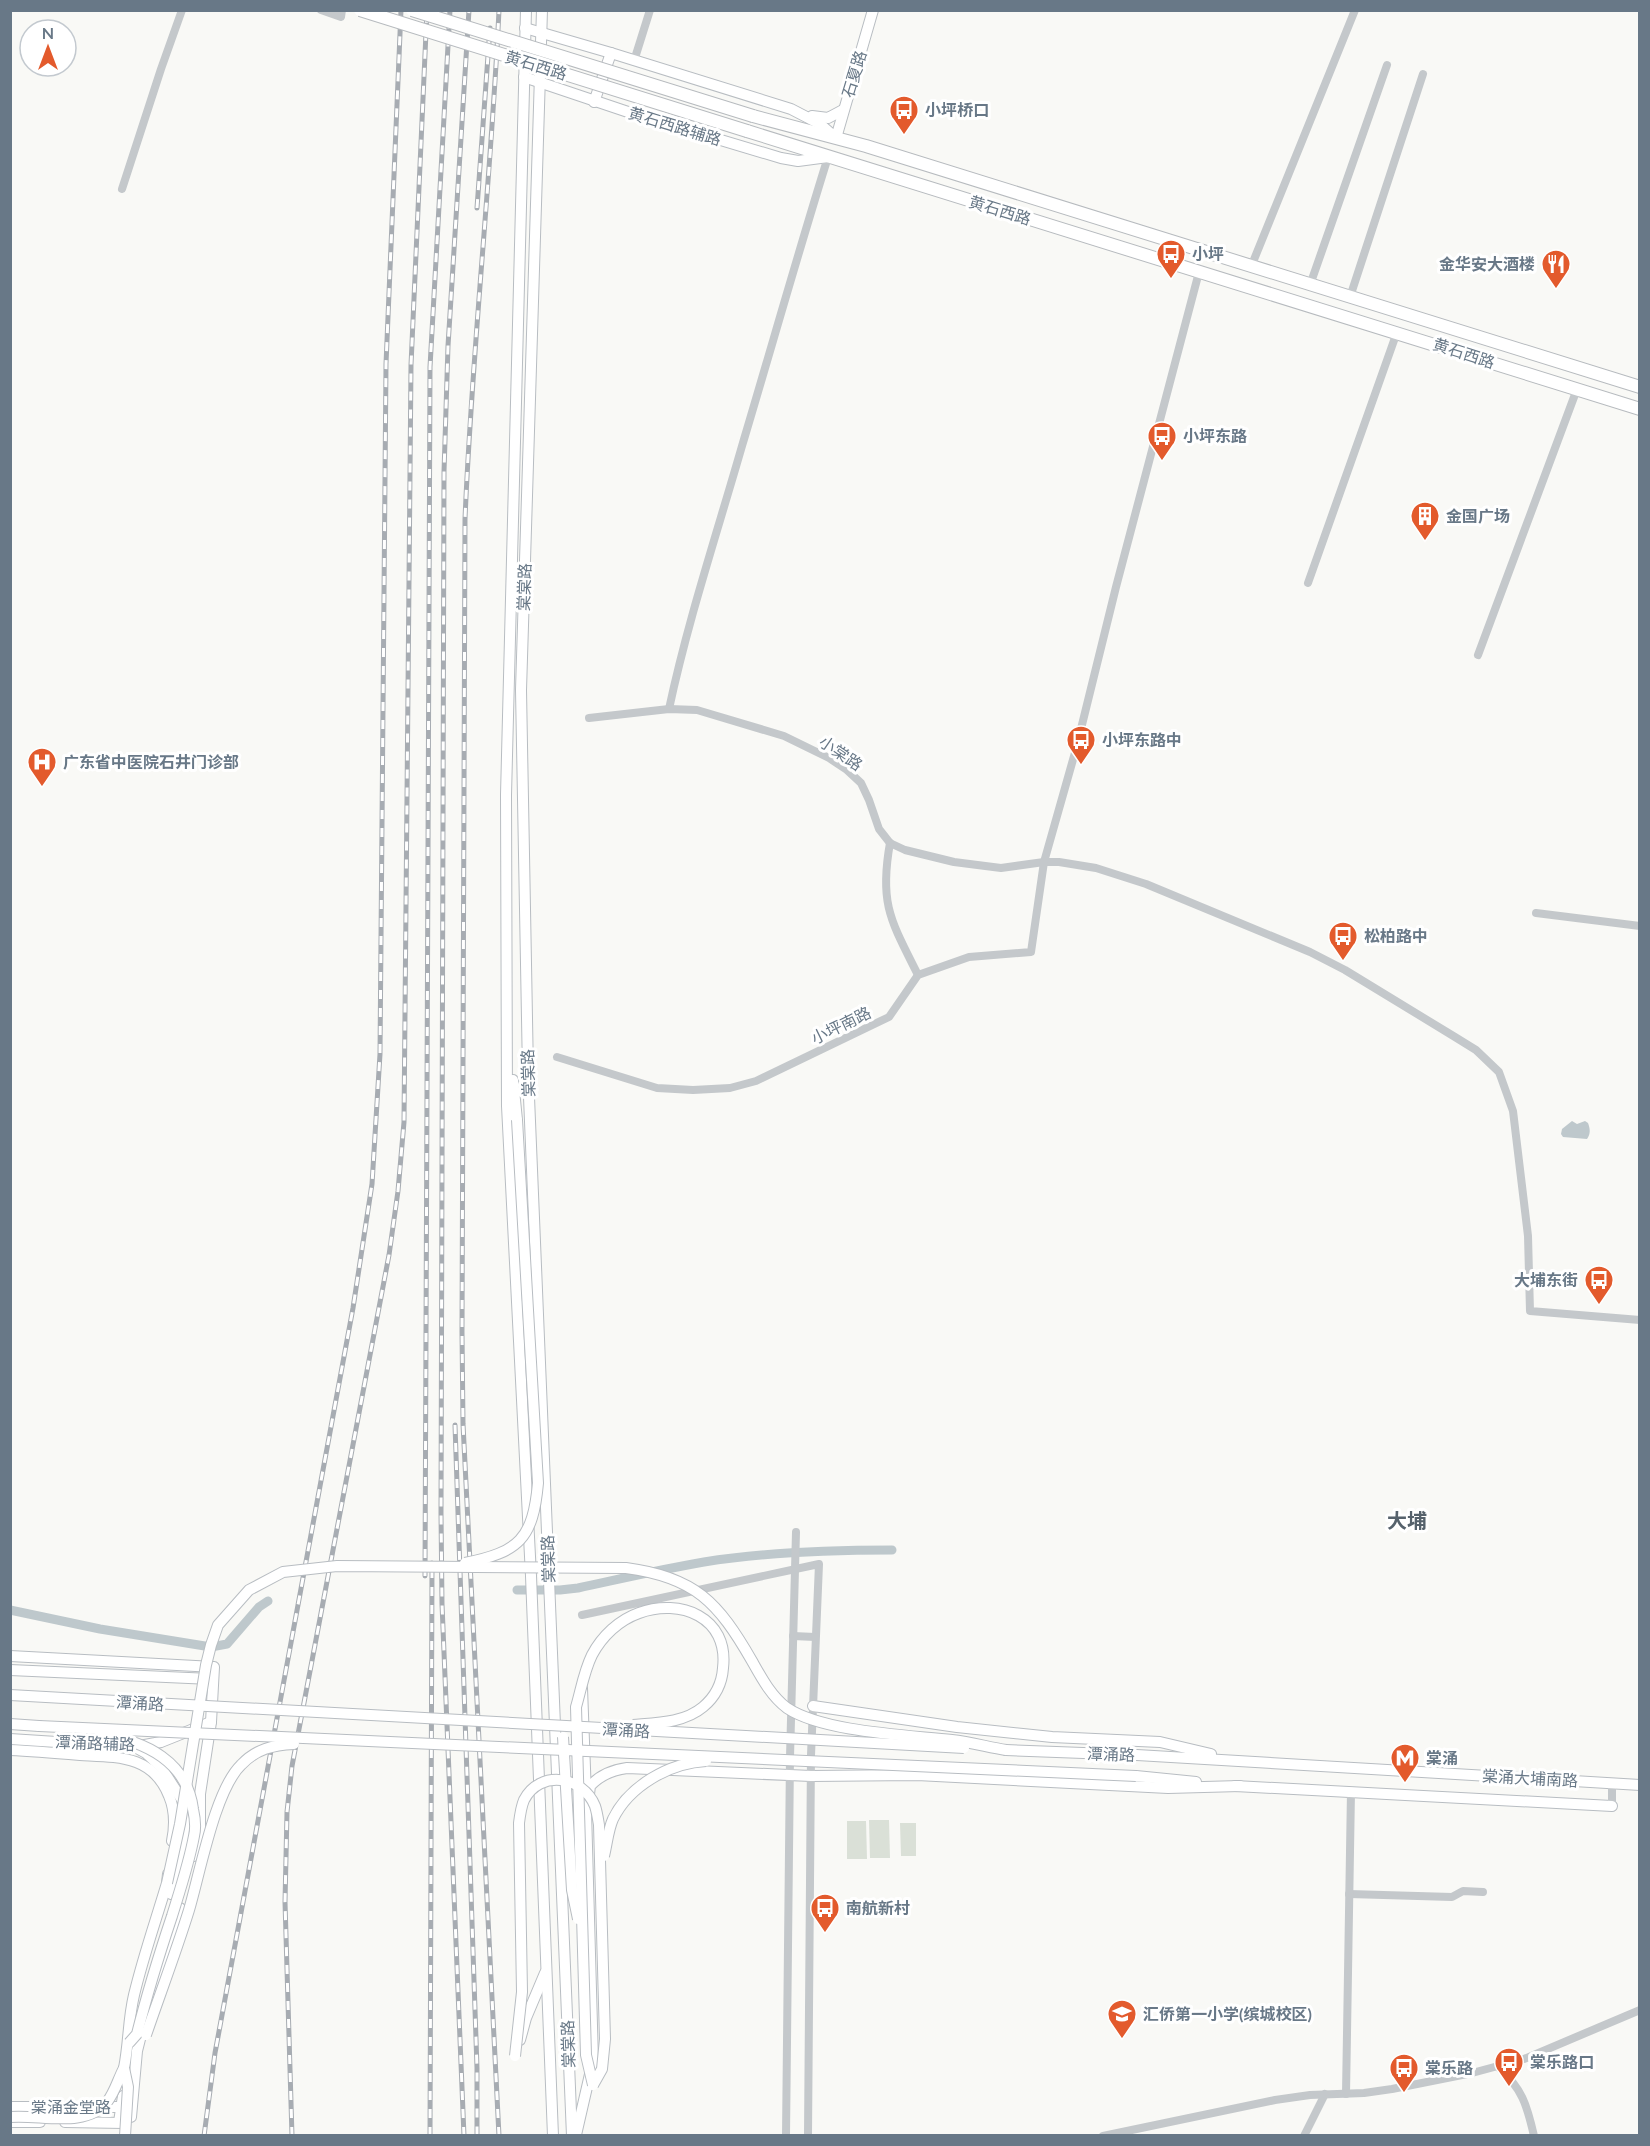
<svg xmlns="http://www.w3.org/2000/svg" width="1650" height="2146" font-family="Lato,'Noto Sans SC',sans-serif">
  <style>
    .green { fill: #dae0d7 }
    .water { fill: #bec8cc }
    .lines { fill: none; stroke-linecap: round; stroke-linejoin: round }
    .canal { stroke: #bec8cc; stroke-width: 9 }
    .secondary-casing { stroke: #b8bdc2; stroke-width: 12 }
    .primary-casing { stroke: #b7bbbf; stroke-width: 14 }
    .street { stroke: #c4c8cb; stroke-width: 8 }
    .secondary { stroke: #fff; stroke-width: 10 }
    .primary { stroke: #fff; stroke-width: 12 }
    .rail-casing { stroke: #a7acb2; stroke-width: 5 }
    .rail { stroke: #fff; stroke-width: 3; stroke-dasharray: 9; stroke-linecap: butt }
    .secondary-bridge-casing { stroke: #b8bdc2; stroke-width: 12; stroke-linecap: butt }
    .primary-bridge-casing { stroke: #b7bbbf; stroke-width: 14; stroke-linecap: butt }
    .secondary-bridge { stroke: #fff; stroke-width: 10 }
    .primary-bridge { stroke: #fff; stroke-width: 12 }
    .labels { text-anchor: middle; stroke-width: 6; stroke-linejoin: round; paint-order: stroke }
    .street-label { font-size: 16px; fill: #687887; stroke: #fff }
    .poi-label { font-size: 16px; font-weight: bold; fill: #687887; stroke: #fff; text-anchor: start }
    .quarter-label { font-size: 20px; font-weight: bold; fill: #56626c; stroke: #fff }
  </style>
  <rect width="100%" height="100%" fill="#f9f9f6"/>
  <!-- green -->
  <g class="green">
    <polygon points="869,1820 889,1820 890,1858 870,1858"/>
    <polygon points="847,1821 866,1821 867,1859 847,1859"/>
    <polygon points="900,1823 916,1823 916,1856 901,1856"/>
  </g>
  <!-- water -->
  <path class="water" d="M 1572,1121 L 1577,1124 L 1585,1121 L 1588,1123 C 1590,1128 1591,1134 1587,1139 L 1563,1137 L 1561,1134 L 1562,1129 Z"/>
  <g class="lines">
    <!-- canal -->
    <g class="canal">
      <path d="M 517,1590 L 560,1590 L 578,1588 C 620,1579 662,1569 704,1562 C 767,1552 829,1550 892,1550"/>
      <polyline points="10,1610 100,1629 211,1647 227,1644 259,1607 268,1601"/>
    </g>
    <!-- secondary casing -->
    <g class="secondary-casing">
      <g id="secondary">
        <polyline points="526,10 506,795 507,1106 531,1576 553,2136"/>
        <polyline points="542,10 521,690 528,1073 572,2136"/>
        <polyline points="525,28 611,53 791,109 820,124 836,138 873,10"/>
        <polyline points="524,77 634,114 781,158 798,161 828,157"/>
        <polyline points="594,102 611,53"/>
        <polyline points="812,116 828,118 843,110"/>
        <polyline points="513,1080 517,1120"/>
        <polyline points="10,1656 214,1667 211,1722 200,1794 200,1835 194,1856"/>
        <polyline points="10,1670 211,1679"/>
        <polyline points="582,1688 586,1795"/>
        <polyline points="813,1706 957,1727 1052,1737 1160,1742 1211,1754"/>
        <polyline points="10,1724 39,1726"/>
        <polyline points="10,1739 134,1747 161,1742 211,1722"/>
        <polyline points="135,1747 146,1753 161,1767 186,1806 188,1830 171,1894"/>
        <path d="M 10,1750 C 34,1751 57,1753 80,1755 C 117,1757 153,1755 169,1796 C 175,1810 175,1826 172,1841"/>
        <polyline points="1006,1750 1137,1755 1640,1785"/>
        <polyline points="1136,1776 1196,1782"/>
        <polyline points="1235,1786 1612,1806"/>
        <path d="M 586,1818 L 590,1786 C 600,1775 612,1770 627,1768 L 811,1776 L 917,1775 L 1168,1788 L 1240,1786"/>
        <polyline points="520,2040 526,2018 545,1973"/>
        <path d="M 124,2068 C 129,2043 128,2020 134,1995 C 143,1957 156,1920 167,1883 L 168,1874"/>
        <polyline points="10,2107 129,2107"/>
        <polyline points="131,2117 137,2051 141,2035 180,1908"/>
        <polyline points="10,2122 40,2122"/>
        <polyline points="65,2122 124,2123"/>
        <polyline points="119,2122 123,2096"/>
        <polyline points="576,2135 593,2061 586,1811"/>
      </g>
    </g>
    <!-- primary casing -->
    <g class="primary-casing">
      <g id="primary">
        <polyline points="753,116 866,146 1640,387"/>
        <polyline points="747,131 1640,409"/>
      </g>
    </g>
    <!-- street -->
    <g class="street">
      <polyline points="321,10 341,17 342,10"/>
      <polyline points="634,61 650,10"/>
      <polyline points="122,189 161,69 182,10"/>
      <polyline points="1251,267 1355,10"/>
      <polyline points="1310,285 1387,65"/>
      <polyline points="1350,297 1423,74"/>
      <polyline points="1308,583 1397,332"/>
      <polyline points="1478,655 1577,389"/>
      <path d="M 669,709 C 688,620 717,533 742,446 C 771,349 798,253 828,157"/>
      <polyline points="589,718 669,709 697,710 784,736 829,758 847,770 861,783 869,800 879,829 890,843 905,850 954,862 1001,868 1044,862 1059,862 1096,868 1146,884 1310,952 1345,970 1455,1037 1476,1050 1499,1072 1513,1111 1528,1236 1530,1311 1640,1320"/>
      <path d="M 890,843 C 879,904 891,921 918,975"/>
      <polyline points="1536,913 1640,926"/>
      <polyline points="557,1057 657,1088 693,1090 730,1088 756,1081 889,1017 918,975 969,957 1031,952 1044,862 1076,749 1116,587 1199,272"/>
      <polyline points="582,1615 819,1564 811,1755 808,2136"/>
      <polyline points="793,1636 815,1637"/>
      <polyline points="1612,1806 1612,1783"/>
      <polyline points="1349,1894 1452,1897 1463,1891 1483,1892"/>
      <path d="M 1498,2067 C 1522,2088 1527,2105 1534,2136"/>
      <polyline points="1346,2094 1351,1791"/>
      <polyline points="786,2136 790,1757 796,1532"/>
      <polyline points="1103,2136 1275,2100 1310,2095 1364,2093 1392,2089 1472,2073 1524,2059 1640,2010"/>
      <polyline points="1304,2136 1325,2094"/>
    </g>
    <!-- secondary -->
    <use href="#secondary" class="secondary"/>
    <!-- primary -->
    <use href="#primary" class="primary"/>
    <!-- rail casing -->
    <g class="rail-casing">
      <g id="rail">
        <polyline points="477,208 490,28"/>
        <polyline points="455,1425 477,2068 477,2136"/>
        <polyline points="425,1576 430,367 450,10"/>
        <polyline points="204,2136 215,2053 353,1308 372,1184 380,1054 386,364 401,10"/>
        <polyline points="292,2136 285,1902 287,1812 292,1766 389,1255 398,1191 404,1122 411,365 427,10"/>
        <polyline points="430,2136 432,1563"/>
        <polyline points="464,2136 442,1604 441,1513 444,472 448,346 469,10"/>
        <path d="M 499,2136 L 463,1424 L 462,1332 L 465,519 C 472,349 491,180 499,10"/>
      </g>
    </g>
    <!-- rail -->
    <use href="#rail" class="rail"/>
    <!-- secondary-bridge casing -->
    <g class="secondary-bridge-casing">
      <g id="secondary-bridge">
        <path d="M 465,1563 C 519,1552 533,1539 538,1483 L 517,1120"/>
        <polyline points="10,1695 964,1748"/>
        <polyline points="39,1726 1136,1776"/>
        <path d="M 102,1735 C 146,1741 187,1762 193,1809 C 195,1818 196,1828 194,1836 C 189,1863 180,1890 172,1916 C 159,1955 147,1994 137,2034 L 129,2043"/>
        <polyline points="563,1737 572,1890 578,1919"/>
        <path d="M 604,1856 C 607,1844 608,1830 613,1819 C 629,1786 669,1763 706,1761"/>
        <path d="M 167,1883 L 180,1824 L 206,1665 L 211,1645 L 218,1625 L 249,1590 L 283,1572 L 337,1566 L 626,1568 C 695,1577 718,1602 752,1661 C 761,1677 771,1696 787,1708 C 823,1732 907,1735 952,1740 C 970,1742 988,1747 1006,1750"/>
        <path d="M 146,2035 C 160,1994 176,1952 189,1910 C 200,1873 215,1790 241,1765 C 256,1749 273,1745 294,1744"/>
        <path d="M 515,2056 L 522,1992 L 519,1823 C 520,1815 521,1807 524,1800 C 540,1769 583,1776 595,1806 C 597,1812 598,1819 599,1825 L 605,2039 L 602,2069 L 593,2085"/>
        <polyline points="124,2068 128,2087 125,2136"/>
        <path d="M 593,2085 L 586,2055 L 576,1707 C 581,1690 584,1671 592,1655 C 602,1636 619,1620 639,1613 C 680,1598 729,1617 723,1668 C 722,1683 715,1697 703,1707 C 684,1723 656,1723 633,1725"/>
        <path d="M 10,2117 C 40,2114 85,2129 107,2102 C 115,2092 118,2079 124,2068"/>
      </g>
    </g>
    <!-- primary-bridge casing -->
    <g class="primary-bridge-casing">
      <g id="primary-bridge">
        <polyline points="360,10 747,131"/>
        <polyline points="412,10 753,116"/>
      </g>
    </g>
    <!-- secondary-bridge -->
    <use href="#secondary-bridge" class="secondary-bridge"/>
    <!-- primary-bridge -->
    <use href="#primary-bridge" class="primary-bridge"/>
  </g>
  <!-- icons -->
  <defs>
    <g id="bus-pin" transform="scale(1.5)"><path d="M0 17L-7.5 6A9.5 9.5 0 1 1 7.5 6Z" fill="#e35a2c" stroke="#fff"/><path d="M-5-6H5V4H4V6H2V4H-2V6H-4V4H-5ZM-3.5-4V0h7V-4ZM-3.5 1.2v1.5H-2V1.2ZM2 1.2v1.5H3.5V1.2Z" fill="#fff"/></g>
    <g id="restaurant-pin" transform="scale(1.5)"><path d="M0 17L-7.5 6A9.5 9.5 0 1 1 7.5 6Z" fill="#e35a2c" stroke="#fff"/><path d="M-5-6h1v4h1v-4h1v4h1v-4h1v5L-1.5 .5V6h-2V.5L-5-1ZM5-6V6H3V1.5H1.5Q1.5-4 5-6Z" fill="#fff"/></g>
    <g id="building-pin" transform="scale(1.5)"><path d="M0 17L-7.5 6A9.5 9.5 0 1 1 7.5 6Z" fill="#e35a2c" stroke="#fff"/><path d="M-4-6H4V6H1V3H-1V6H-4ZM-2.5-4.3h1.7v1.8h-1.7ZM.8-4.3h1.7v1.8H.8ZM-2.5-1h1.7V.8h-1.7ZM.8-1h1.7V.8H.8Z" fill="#fff"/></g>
    <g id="hospital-pin" transform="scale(1.5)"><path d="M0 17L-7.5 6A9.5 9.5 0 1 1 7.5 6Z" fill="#e35a2c" stroke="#fff"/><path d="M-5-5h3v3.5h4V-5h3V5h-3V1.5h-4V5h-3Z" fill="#fff"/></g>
    <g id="metro-pin" transform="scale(1.5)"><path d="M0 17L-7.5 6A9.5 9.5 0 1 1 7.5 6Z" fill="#e35a2c" stroke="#fff"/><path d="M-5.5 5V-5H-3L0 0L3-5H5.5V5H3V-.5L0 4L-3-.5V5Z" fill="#fff"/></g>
    <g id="school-pin" transform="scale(1.5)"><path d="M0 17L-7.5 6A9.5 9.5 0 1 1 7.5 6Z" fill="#e35a2c" stroke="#fff"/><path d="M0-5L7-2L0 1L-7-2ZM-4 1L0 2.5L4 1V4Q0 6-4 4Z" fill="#fff"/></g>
  </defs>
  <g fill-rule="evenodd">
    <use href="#bus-pin" x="904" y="110"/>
    <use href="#bus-pin" x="1171" y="254"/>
    <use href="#restaurant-pin" x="1556" y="264"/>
    <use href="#bus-pin" x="1162" y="436"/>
    <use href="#building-pin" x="1425" y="516"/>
    <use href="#bus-pin" x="1081" y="740"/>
    <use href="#hospital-pin" x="42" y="762"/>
    <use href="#bus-pin" x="1343" y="936"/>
    <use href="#bus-pin" x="1599" y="1280"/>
    <use href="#metro-pin" x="1405" y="1758"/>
    <use href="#bus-pin" x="825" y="1908"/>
    <use href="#school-pin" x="1122" y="2014"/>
    <use href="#bus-pin" x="1509" y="2062"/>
    <use href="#bus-pin" x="1404" y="2068"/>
  </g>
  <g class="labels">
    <!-- street labels -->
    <g class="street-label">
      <text transform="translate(536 65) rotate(17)" y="6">黄石西路</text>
      <text transform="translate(854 74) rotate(-73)" y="6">石夏路</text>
      <text transform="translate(675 126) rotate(17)" y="6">黄石西路辅路</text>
      <text transform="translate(1000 210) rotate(17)" y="6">黄石西路</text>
      <text transform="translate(1464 353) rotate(18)" y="6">黄石西路</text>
      <text transform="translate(524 587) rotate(-88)" y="6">棠棠路</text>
      <text transform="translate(841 753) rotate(34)" y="6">小棠路</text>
      <text transform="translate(841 1025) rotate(-26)" y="6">小坪南路</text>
      <text transform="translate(528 1073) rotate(-92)" y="6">棠棠路</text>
      <text transform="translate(548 1559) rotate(-92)" y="6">棠棠路</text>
      <text transform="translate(140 1703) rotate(3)" y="6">潭涌路</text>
      <text transform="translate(626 1730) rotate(3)" y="6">潭涌路</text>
      <text transform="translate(95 1743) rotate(2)" y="6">潭涌路辅路</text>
      <text transform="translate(1111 1754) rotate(2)" y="6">潭涌路</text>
      <text transform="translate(1530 1778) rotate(3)" y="6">棠涌大埔南路</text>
      <text transform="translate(568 2044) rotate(-92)" y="6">棠棠路</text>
      <text x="71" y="2113">棠涌金堂路</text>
    </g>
    <!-- poi labels -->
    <g class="poi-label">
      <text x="925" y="116">小坪桥口</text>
      <text x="1192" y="260">小坪</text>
      <text x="1535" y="270" text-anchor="end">金华安大酒楼</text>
      <text x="1183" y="442">小坪东路</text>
      <text x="1446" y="522">金国广场</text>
      <text x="1102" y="746">小坪东路中</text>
      <text x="63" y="768">广东省中医院石井门诊部</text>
      <text x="1364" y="942">松柏路中</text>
      <text x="1578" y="1286" text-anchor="end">大埔东街</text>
      <text x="1426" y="1764">棠涌</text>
      <text x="846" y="1914">南航新村</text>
      <text x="1143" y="2020">汇侨第一小学(缤城校区)</text>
      <text x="1530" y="2068">棠乐路口</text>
      <text x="1425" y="2074">棠乐路</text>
    </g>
    <!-- quarter labels -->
    <g class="quarter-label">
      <text x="1407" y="1528">大埔</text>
    </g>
  </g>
  <!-- border -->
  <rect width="1650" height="2146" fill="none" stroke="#687887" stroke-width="24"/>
  <!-- north arrow -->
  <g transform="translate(48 48)"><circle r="28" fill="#ffffff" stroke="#c3c9cf" stroke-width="1.5"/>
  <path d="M0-4.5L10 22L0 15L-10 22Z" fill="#e35a2c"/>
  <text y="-9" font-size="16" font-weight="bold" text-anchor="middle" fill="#687887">N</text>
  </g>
</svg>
